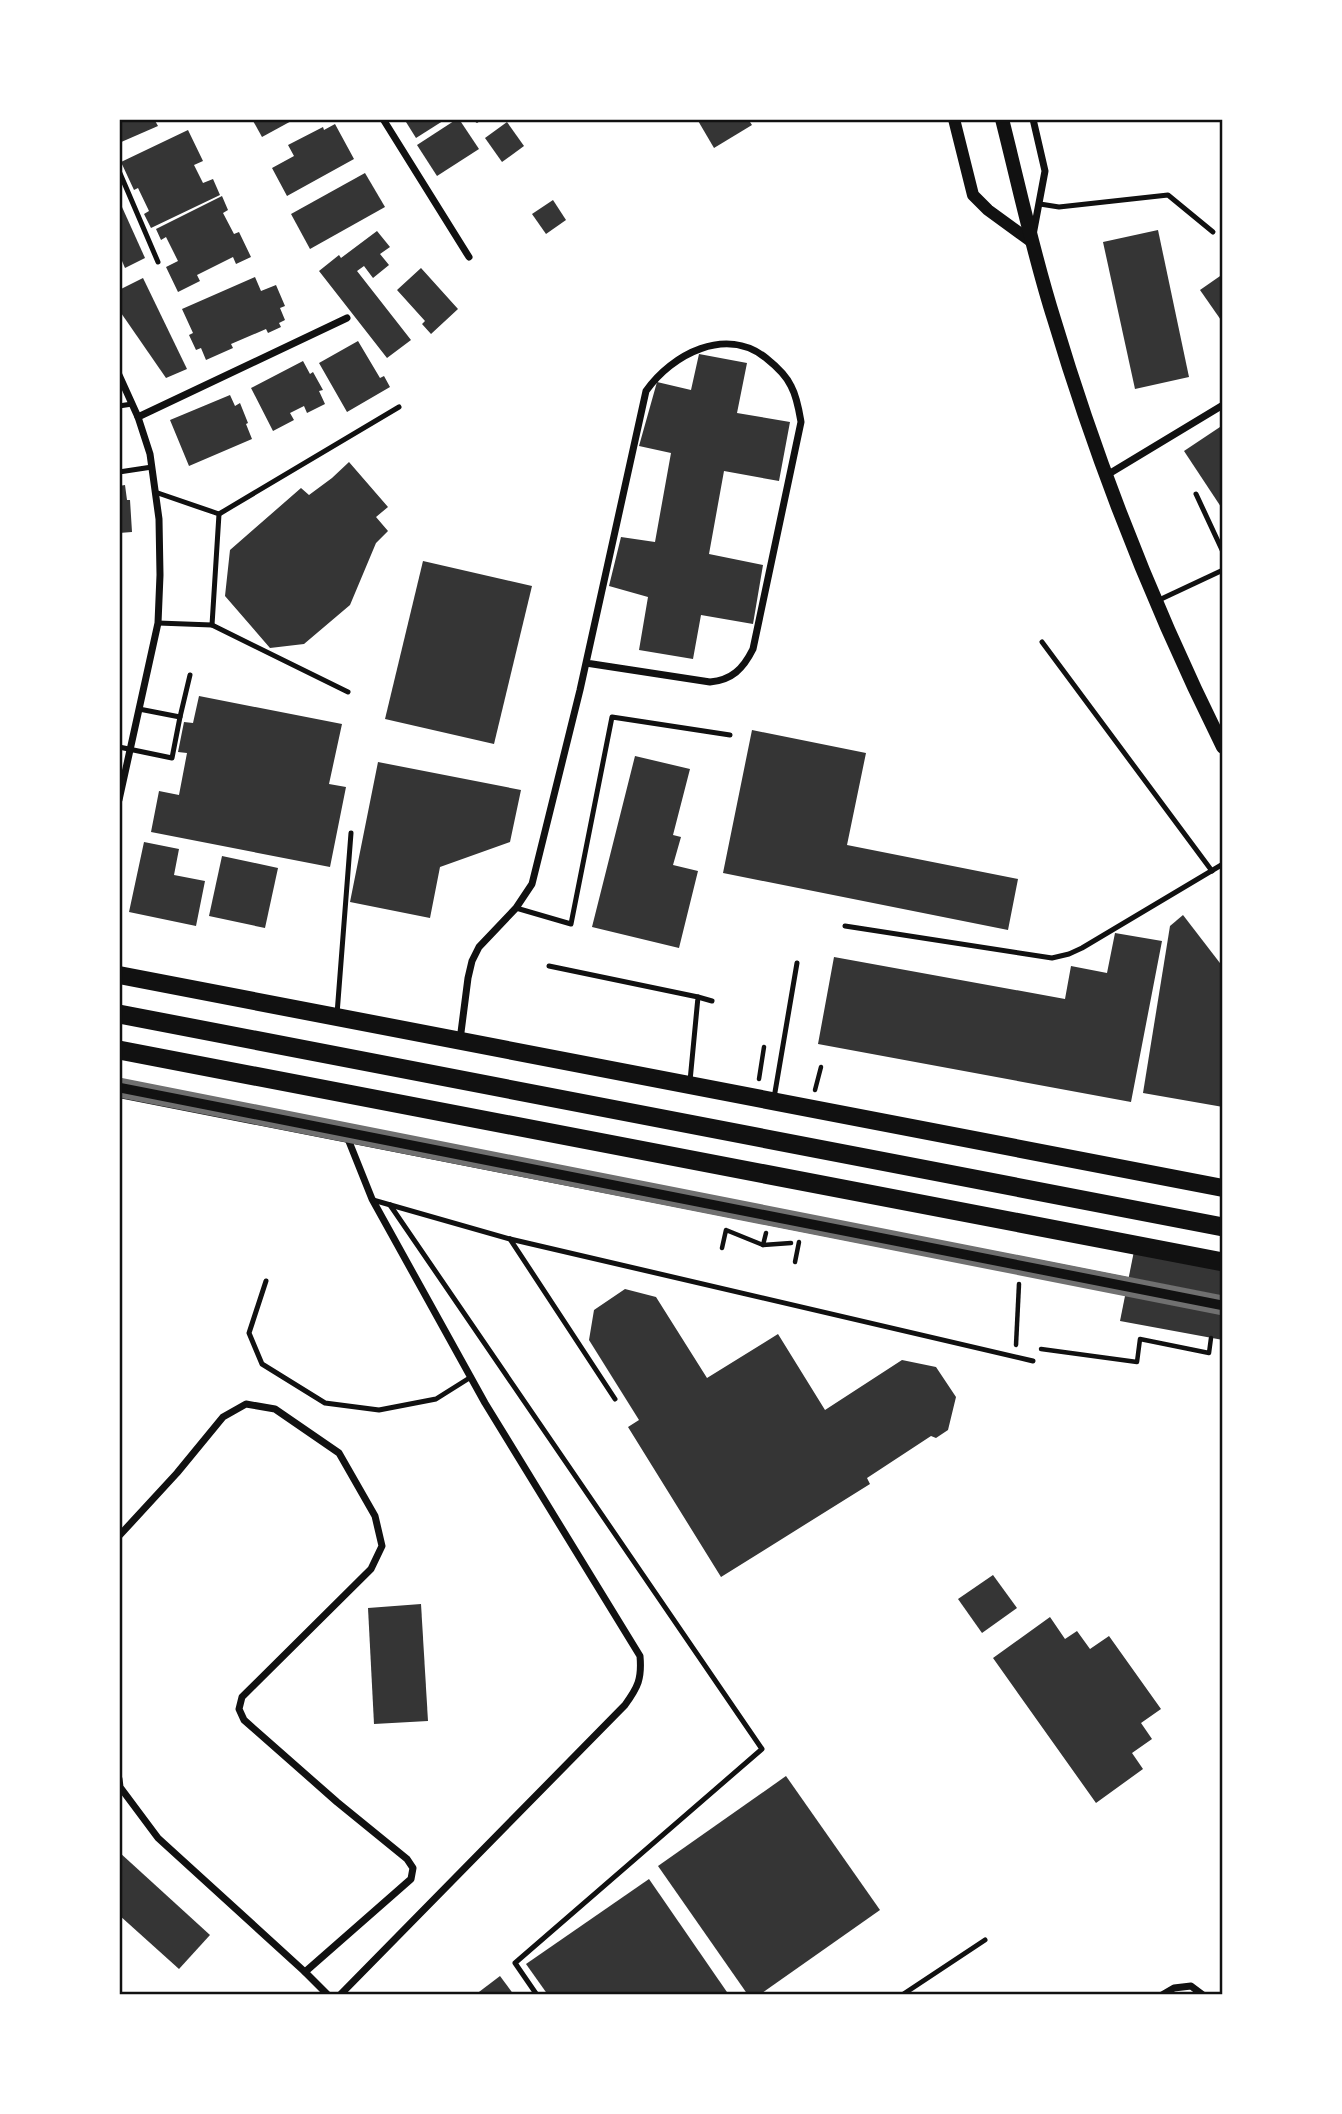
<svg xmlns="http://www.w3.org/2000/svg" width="1342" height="2114" font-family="'Nunito Sans',sans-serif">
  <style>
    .building { fill: #353535 }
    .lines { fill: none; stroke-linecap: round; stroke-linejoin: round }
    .path { stroke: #111; stroke-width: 4.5 }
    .service { stroke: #111; stroke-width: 5 }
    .minor { stroke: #111; stroke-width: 7 }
    .tertiary { stroke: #111; stroke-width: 12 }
    .secondary { stroke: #111; stroke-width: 14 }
    .primary { stroke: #111; stroke-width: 18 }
    .trunk { stroke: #111; stroke-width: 19 }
    .rail { stroke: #707070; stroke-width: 5 }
    .neatline { fill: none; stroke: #111; stroke-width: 2.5 }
  </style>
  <rect width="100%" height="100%" fill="#fff"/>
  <!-- building -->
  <g class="building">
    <polygon points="119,119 154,119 158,126 119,143"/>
    <polygon points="252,119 295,119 262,137"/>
    <polygon points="411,119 446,119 416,138 406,122"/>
    <polygon points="457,119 459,119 479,149 437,176 417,145"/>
    <polygon points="697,119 748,119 752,125 714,148"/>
    <polygon points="507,122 524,146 502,162 485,138"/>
    <polygon points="335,124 354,159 287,196 272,168 294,156 288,145 323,127 324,130"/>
    <polygon points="188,130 203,161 194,165 203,183 213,179 220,195 151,228 144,214 149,211 138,188 134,190 121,162"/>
    <polygon points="365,173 385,207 310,249 291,214"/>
    <polygon points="222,196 228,210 223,213 234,234 239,232 251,257 236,264 233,257 197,275 200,281 178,292 166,267 178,261 166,237 161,240 156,229"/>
    <polygon points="553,200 566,220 546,234 532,214"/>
    <polygon points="122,207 145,258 125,268 119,254 119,208"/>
    <polygon points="1158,230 1189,377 1135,389 1103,242"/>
    <polygon points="377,231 390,247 380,254 389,265 373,278 364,266 357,271 411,340 387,358 319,271 339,255 341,258"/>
    <polygon points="421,268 458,309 431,334 422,324 425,321 397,290"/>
    <polygon points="1223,274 1223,323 1200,290"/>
    <polygon points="255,277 261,291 276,285 285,306 280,308 285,320 279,323 281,327 268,333 266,329 231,344 233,348 206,360 201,348 196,350 189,335 193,333 182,309"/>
    <polygon points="143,278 187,369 166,378 119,310 119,290"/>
    <polygon points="358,341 380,378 384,376 390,387 347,412 319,363"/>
    <polygon points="699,354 747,363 737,413 790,422 779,481 724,471 709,554 763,565 753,624 701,615 693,659 639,650 648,597 609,586 621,537 655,542 671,453 639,446 657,382 691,390"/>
    <polygon points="303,361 310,374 313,372 323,390 319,391 325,404 307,413 304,406 290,413 294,420 273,431 251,388"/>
    <polygon points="230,395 235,406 240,403 248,423 246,424 252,439 189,466 170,420"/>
    <polygon points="1223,425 1223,510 1184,451"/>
    <polygon points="349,462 388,507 376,517 388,531 376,543 350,605 304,644 270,648 225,596 230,550 301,488 309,495 332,478"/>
    <polygon points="125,485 127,500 130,500 132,532 119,533 119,486"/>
    <polygon points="423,561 532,586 494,744 385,719"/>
    <polygon points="199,696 342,724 329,784 346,787 330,867 151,832 159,791 179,795 187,753 178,752 184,722 193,723"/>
    <polygon points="752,730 866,753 847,845 1018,879 1008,930 723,873"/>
    <polygon points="635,756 690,769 673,835 681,837 673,865 698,871 679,948 592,927"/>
    <polygon points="378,762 521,790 510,842 440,867 430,918 350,902"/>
    <polygon points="144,842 179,849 174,875 205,881 196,926 129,912"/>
    <polygon points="222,856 278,868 265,928 209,916"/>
    <polygon points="1183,915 1223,967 1223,1107 1143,1093 1170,926"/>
    <polygon points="1115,933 1162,941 1131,1102 818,1044 834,957 1065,999 1071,966 1107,973"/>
    <polygon points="1134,1251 1223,1269 1223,1340 1120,1321"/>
    <polygon points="625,1289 656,1297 707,1378 778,1334 825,1410 902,1360 936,1367 956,1397 948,1430 936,1438 931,1436 867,1478 870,1484 721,1577 628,1427 639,1420 589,1340 594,1310"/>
    <polygon points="993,1575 1017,1608 982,1633 958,1599"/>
    <polygon points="421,1604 428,1721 374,1724 368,1608"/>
    <polygon points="1050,1617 1065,1639 1077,1631 1090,1649 1109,1636 1161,1709 1141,1723 1152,1739 1132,1753 1143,1769 1096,1803 993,1658"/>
    <polygon points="786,1776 880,1910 759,1995 748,1995 658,1866"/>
    <polygon points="119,1852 210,1935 179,1969 119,1915"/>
    <polygon points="649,1879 729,1995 548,1995 526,1964"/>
    <polygon points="500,1976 514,1995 475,1995"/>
  </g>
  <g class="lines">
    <!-- path -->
    <g class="path">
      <polyline points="759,1079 764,1047"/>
      <polyline points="815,1090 821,1067"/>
      <polyline points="763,1245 766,1233"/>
      <polyline points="722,1248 726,1230 763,1245 791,1243"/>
      <polyline points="795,1262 799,1242"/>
      <polyline points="1016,1345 1019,1284"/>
      <polyline points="1041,1349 1137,1362 1140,1339 1209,1353 1211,1338"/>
    </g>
    <!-- service -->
    <g class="service">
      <polyline points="476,119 477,120"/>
      <polyline points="119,171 158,262"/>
      <polyline points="1040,204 1059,207 1168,195 1213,232"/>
      <polyline points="119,406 132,404"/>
      <polyline points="119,472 152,467"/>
      <polyline points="155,492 219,514 212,625 158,623"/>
      <polyline points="1196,494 1223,552"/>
      <polyline points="219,514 399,407"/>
      <polyline points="1159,600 1223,570"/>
      <polyline points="212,625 348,692"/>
      <polyline points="1042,642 1212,871"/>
      <polyline points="139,709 180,717 190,675"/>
      <polyline points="119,747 172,758 180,717"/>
      <polyline points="516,908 571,924 612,717 730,735"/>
      <polyline points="845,926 1052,958 1069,954 1082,948 1223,864"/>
      <polyline points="549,966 698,997 690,1081"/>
      <polyline points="698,997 712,1001"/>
      <polyline points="337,1014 351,833"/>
      <polyline points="774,1098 797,963"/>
      <polyline points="373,1200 510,1239 1033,1361"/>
      <polyline points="390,1205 762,1749 515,1963 537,1995"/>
      <polyline points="510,1239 615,1399"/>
      <polyline points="266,1281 249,1333 262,1364 325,1403 379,1410 436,1399 471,1377"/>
      <polyline points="902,1995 985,1940"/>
    </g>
    <!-- minor -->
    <g class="minor">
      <polyline points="383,119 469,257"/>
      <polyline points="1033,119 1045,171 1033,235"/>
      <polyline points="119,375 138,417 150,454 159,519 160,575 158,623 119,800"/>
      <polyline points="138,417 347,318"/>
      <polyline points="1107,475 1223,405"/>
      <path d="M 460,1040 L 468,978 L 472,961 L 479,947 L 516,908 L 532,884 L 580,690 L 646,391 C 672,354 726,326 766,358 C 776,366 786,375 791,386 C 797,397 799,410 801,422 L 753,649 C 743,669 732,680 710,682 L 586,663"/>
      <polyline points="119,1536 177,1473 223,1417 246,1404 275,1409 339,1453 375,1516 382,1546 371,1569 242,1697 239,1709 244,1720 337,1802 407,1859 413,1868 411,1879 305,1972"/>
      <polyline points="119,1779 120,1787 158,1838 305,1972 328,1995"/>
      <path d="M 340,1995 L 625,1705 C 638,1687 642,1679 640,1656 L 485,1403 L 372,1199 L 346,1134"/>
      <polyline points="1162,1995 1174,1988 1191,1986 1203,1995"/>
    </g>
    <!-- tertiary -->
    <polyline class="tertiary" points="954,119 973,195 988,210 1032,242"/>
    <!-- secondary -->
    <path class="secondary" d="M 1002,119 C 1019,186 1033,253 1054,319 C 1098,466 1155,610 1223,747"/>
    <!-- primary -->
    <g class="primary">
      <polyline points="119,975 1223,1188"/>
      <polyline points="119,1089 1223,1305"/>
    </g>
    <!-- trunk -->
    <g class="trunk">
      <polyline points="119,1014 1223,1227"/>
      <polyline points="119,1050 1223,1262"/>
    </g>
    <!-- rail -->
    <g class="rail">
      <polyline points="119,1080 1223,1298"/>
      <polyline points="119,1095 1223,1313"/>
    </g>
  </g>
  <!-- border -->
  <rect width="1342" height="2114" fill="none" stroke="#ffffff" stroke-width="242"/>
  <rect x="121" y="121" width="1100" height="1872" class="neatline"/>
</svg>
